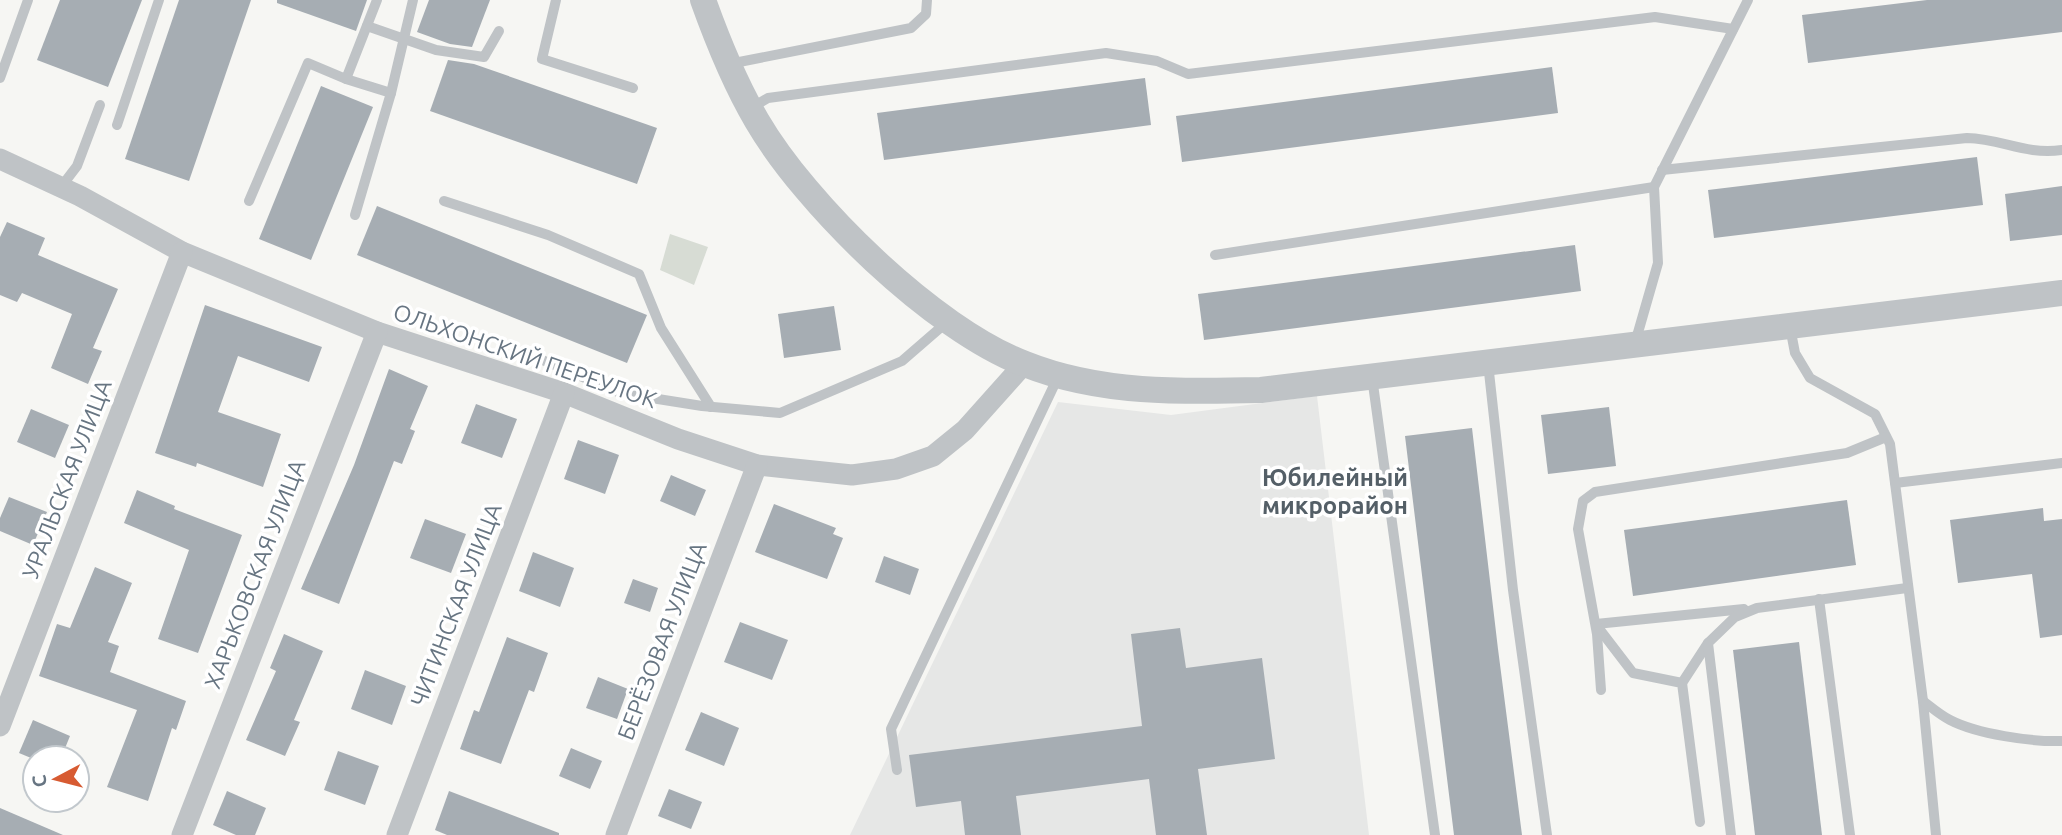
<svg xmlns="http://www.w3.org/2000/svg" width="2062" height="835" font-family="Ubuntu,sans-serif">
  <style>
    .built { fill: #e6e7e6 }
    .green { fill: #d7dcd4 }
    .building { fill: #a6adb3 }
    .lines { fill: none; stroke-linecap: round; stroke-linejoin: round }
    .service { stroke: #bfc3c6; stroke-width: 10 }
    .minor { stroke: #bfc3c6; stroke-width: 21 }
    .tertiary { stroke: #bfc3c6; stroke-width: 26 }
    .labels { text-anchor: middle; stroke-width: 7; stroke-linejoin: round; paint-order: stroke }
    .street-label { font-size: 23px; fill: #677582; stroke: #fff }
    .neighbourhood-label { font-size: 24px; font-weight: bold; fill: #545f67; stroke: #fff }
  </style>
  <rect width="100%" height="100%" fill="#f6f6f3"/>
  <!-- built -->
  <polygon class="built" points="1317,396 1369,835 850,835 1058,402 1171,415"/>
  <!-- green -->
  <polygon class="green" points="670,234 708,247 694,285 660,270"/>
  <!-- building -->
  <g class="building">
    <polygon points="60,0 142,0 108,87 37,60"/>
    <polygon points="179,0 251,0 189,181 125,159"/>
    <polygon points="277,0 367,0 356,31 277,3"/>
    <polygon points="429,0 490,0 472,47 450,44 417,32"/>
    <polygon points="1927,0 2062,0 2062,32 1808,63 1802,15"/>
    <polygon points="448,60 474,64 657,128 637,184 430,111"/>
    <polygon points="1552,67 1558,113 1182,162 1176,116"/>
    <polygon points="1145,78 1151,125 884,160 877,113"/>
    <polygon points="321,86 373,107 311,260 259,239"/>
    <polygon points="1977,157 1983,205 1714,238 1708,190"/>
    <polygon points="2062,186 2062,235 2010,241 2005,194"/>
    <polygon points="377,206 647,315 627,363 357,255"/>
    <polygon points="7,222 45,238 38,255 118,289 93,348 102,351 88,384 51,368 72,314 22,293 17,302 0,295 0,237"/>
    <polygon points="1575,245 1581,291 1204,340 1198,294"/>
    <polygon points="205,305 322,347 309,382 238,356 218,412 281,434 263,487 197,463 196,467 155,453"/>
    <polygon points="834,306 841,350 784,358 778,314"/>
    <polygon points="389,369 428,386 410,429 415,431 402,464 394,461 339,604 301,589 354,465"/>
    <polygon points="476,404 517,419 502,458 461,443"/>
    <polygon points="1609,407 1616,466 1548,474 1541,415"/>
    <polygon points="31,409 69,425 55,458 17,442"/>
    <polygon points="1472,428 1498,649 1522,835 1454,835 1432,657 1405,436"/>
    <polygon points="578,440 619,455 605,494 564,479"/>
    <polygon points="671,475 706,490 695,516 660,501"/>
    <polygon points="137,490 175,506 174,509 242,535 198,653 158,639 189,550 124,523"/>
    <polygon points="9,497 47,512 33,545 0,531 0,518"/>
    <polygon points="1847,500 1856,565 1633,596 1624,530"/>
    <polygon points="774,504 836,528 833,534 843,538 827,579 755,552"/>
    <polygon points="2043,508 2044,521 2062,519 2062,635 2040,638 2032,574 1958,583 1950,520"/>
    <polygon points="425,519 466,534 451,573 410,558"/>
    <polygon points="533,552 574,568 560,607 519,591"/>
    <polygon points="884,556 919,569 910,595 875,582"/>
    <polygon points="95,567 132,583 108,642 119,646 110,672 186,701 176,730 172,728 148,801 107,787 137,710 39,676 57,624 70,628"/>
    <polygon points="633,579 658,588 650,612 624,603"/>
    <polygon points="740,622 788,640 772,680 724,662"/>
    <polygon points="1180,628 1186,668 1262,658 1275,759 1198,769 1207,835 1156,835 1149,779 1016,796 1021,835 965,835 961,801 916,807 909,755 1142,726 1131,634"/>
    <polygon points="284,634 323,651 294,720 300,722 285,756 246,740 276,671 270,668"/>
    <polygon points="507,637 548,653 534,692 529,690 501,764 460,749 474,710 479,712"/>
    <polygon points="1799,642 1822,835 1755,835 1733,650"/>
    <polygon points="365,670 406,686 392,725 351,709"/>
    <polygon points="598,677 628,689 617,719 586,708"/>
    <polygon points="701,712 739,728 724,766 685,750"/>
    <polygon points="33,720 70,736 61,758 31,758 19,753"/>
    <polygon points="571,748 602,761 590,789 559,776"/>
    <polygon points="338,751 379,766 365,805 324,790"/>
    <polygon points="669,789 702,802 691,829 658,816"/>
    <polygon points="227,791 266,808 255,835 236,835 213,825"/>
    <polygon points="449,791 559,833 559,835 447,835 435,830"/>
    <polygon points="0,808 63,835 0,835"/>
  </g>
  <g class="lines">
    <!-- service -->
    <g class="service">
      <polyline points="556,0 542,59 633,88"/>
      <polyline points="367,26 436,50 484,57 499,31"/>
      <polyline points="729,64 911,28 926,14 927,0"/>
      <polyline points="0,78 28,0"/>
      <polyline points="346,79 391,93 355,215"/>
      <polyline points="391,93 413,0"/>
      <polyline points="751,108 768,98 1106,53 1157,61 1188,74 1655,17 1733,29"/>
      <polyline points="117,125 159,0"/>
      <path d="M 1662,170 L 1967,138 C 2003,139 2024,155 2062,150"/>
      <polyline points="61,187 77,166 100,105"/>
      <polyline points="249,201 308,63 346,79 377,0"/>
      <polyline points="444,201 548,235 639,274 661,328 711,407"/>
      <polyline points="1215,255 1654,187"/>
      <polyline points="1790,327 1795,353 1810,378 1875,414 1890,444 1923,701 1936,835"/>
      <polyline points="1635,343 1658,263 1654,187 1748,0"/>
      <polyline points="533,356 620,393 702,406 780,413 902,361 947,322"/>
      <polyline points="1488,363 1513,590 1547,835"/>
      <polyline points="1372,377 1435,835"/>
      <polyline points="1895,483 2062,463"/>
      <polyline points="1819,599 1850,835"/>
      <polyline points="1596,624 1744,609"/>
      <polyline points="1597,626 1633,673 1682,683 1700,822"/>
      <polyline points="1682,683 1708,643"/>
      <polyline points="1601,690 1597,634 1578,529 1583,501 1595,492 1847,453 1886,437"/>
      <path d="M 1923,701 C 1931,707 1940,715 1950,720 C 1977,734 2031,742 2062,741"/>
      <polyline points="897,770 891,729 1058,377"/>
      <polyline points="1731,835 1708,643 1735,617 1757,608 1907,588"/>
    </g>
    <!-- minor -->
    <g class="minor">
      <polyline points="0,159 80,196 182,252 377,332 564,393 678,439 757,465 852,475 896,469 933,456 965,430 1024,364"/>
      <polyline points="0,726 182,252"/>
      <polyline points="182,835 377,332"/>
      <polyline points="397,835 564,393"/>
      <polyline points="616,835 757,465"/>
    </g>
    <!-- tertiary -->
    <path class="tertiary" d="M 703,0 C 718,42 734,82 757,121 C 806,205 933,329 1025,364 C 1100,394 1182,392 1261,390 L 2062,293"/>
  </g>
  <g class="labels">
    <!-- street labels -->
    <g class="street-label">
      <text transform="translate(525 356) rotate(19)" y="8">ОЛЬХОНСКИЙ ПЕРЕУЛОК</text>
      <text transform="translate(67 479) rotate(-69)" y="8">УРАЛЬСКАЯ УЛИЦА</text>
      <text transform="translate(255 574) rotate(-69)" y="8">ХАРЬКОВСКАЯ УЛИЦА</text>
      <text transform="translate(456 605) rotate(-69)" y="8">ЧИТИНСКАЯ УЛИЦА</text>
      <text transform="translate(662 641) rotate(-69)" y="8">БЕРЁЗОВАЯ УЛИЦА</text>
    </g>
    <!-- neighbourhood labels -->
    <g class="neighbourhood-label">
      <text x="1335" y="486">Юбилейный<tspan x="1335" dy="28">микрорайон</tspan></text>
    </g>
  </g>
  <!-- north arrow -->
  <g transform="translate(56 779) rotate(263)"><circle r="33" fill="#ffffff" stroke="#c2c8cd" stroke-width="2"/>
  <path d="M0-5L12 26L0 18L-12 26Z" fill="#d75b32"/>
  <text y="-10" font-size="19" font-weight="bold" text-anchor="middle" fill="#677582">С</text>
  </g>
</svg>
